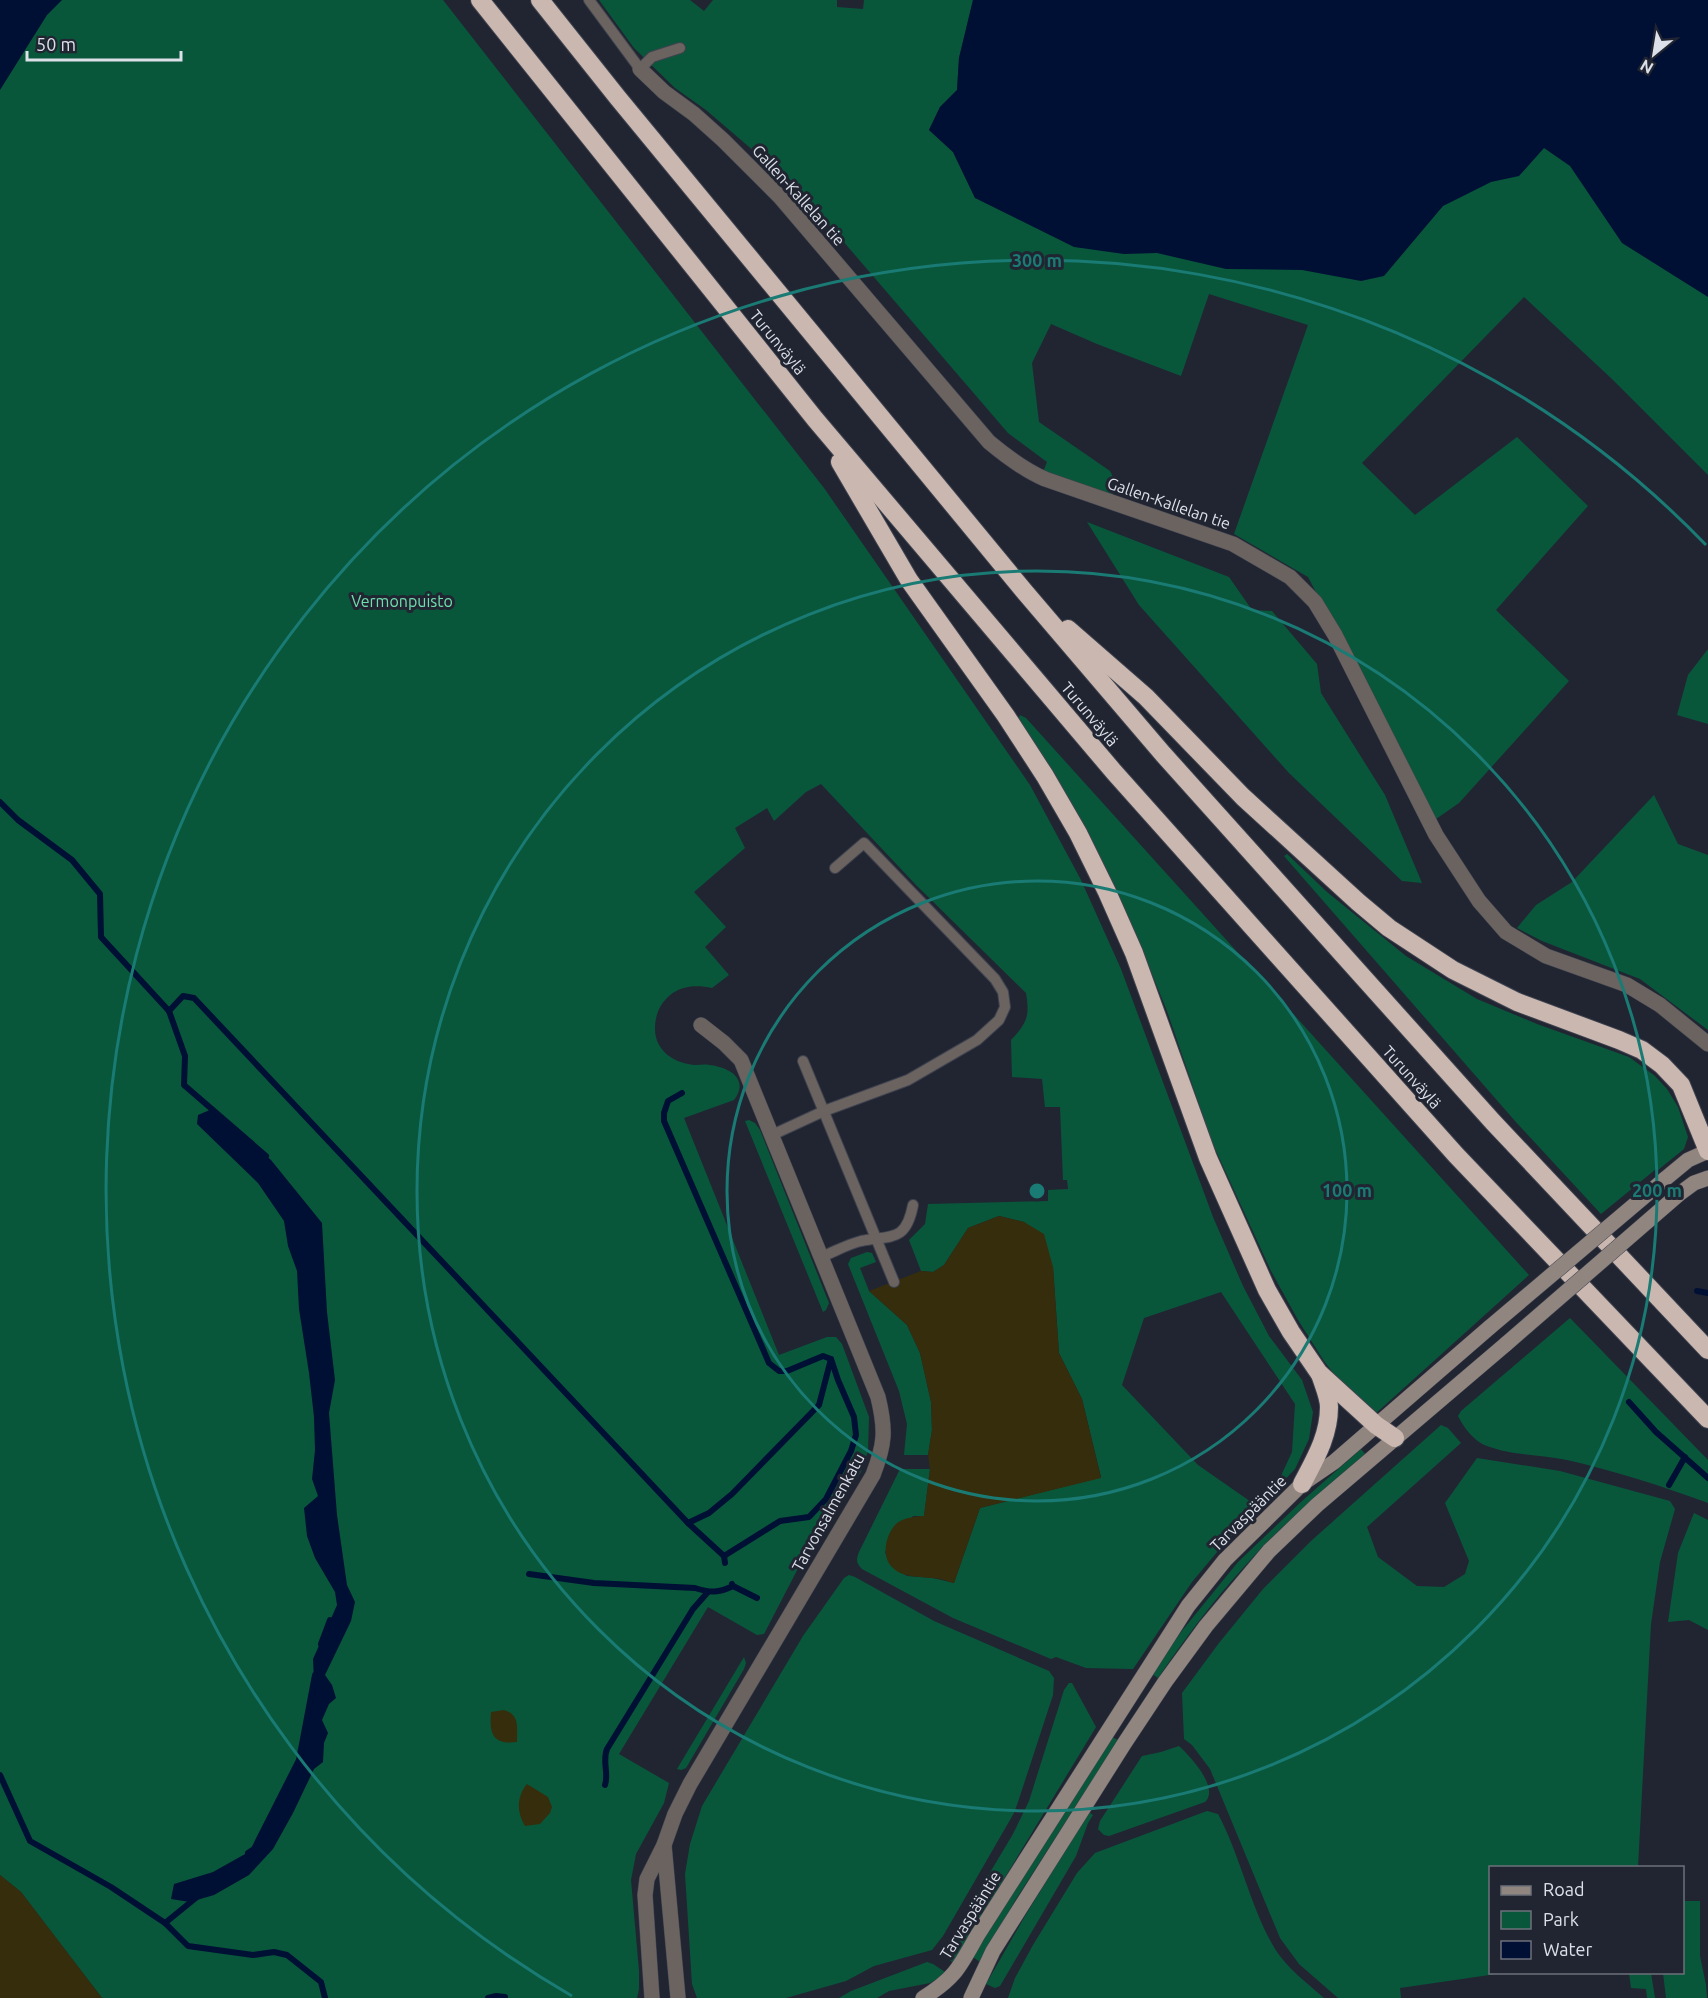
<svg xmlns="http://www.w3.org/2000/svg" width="1708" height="1998" font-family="Ubuntu,sans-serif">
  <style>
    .green { fill: #09573b }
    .sand { fill: #352d0c }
    .water { fill: #000f34 }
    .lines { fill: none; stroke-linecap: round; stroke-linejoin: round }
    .stream { stroke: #000f34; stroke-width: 6 }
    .lane-casing { stroke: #3f434f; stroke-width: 12 }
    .street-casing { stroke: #3f434f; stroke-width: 16 }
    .secondary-casing { stroke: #3f434f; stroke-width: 16 }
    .highway-casing { stroke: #3f434f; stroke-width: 20 }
    .lane { stroke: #6a6360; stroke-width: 10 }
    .street { stroke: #6a6360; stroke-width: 15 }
    .secondary { stroke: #918580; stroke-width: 15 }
    .highway { stroke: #cab7b0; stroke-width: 18 }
    .secondary-bridge-casing { stroke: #3f434f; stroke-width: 16; stroke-linecap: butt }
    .secondary-bridge { stroke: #918580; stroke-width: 15 }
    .ring { fill: none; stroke: #197b74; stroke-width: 3 }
    .labels { text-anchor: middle; stroke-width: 6; stroke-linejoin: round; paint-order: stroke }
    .street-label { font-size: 16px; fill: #dce0e8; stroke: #212532 }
    .park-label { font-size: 16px; fill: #6fe0ad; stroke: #212532 }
    .centre { fill: #197b74; stroke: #212532; stroke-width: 3 }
    .ring-label { font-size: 18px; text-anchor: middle; font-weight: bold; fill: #197b74; stroke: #212532; stroke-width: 6; stroke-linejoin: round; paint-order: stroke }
  </style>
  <rect width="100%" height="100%" fill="#212532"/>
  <!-- green -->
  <g class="green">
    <path d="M 0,0 L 443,0 L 824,488 L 1030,785 L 1081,880 L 1121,969 L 1213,1217 L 1243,1286 L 1269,1336 L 1302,1380 L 1313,1412 L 1309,1439 L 1295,1469 L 1274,1491 L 1292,1452 L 1295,1404 L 1221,1292 L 1144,1318 L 1122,1385 L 1198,1465 L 1254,1504 L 1267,1501 L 1223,1545 L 1192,1582 L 1133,1669 L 1086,1668 L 1056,1657 L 1051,1659 L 953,1618 L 862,1569 C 856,1563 856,1560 859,1552 L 900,1469 L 930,1469 L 924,1516 L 913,1516 L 885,1552 L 891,1566 L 907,1576 L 933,1578 L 954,1583 L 980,1508 L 1101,1477 L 1082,1399 L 1059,1353 L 1053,1267 L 1024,1222 L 999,1216 L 968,1228 L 944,1265 L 933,1272 L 921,1271 L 909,1240 L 925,1224 L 928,1204 L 1048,1201 L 1048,1190 L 1068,1189 L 1067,1180 L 1063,1180 L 1060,1107 L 1045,1107 L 1042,1079 L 1012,1077 L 1011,1040 C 1027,1023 1030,1016 1026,993 L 916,885 L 821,784 L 806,792 L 774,821 L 767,808 L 735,828 L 745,848 L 694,892 L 726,927 L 705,947 L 729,975 L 712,988 C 698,985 681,985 669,996 C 659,1005 655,1016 655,1029 C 655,1051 675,1064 696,1065 C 700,1065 705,1064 709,1065 C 729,1067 750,1079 734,1100 L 684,1118 L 779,1355 L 827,1337 L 836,1337 L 842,1344 L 869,1417 L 868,1451 L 861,1472 L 807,1551 L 764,1634 L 757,1635 L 708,1607 L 619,1754 L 669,1783 L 664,1803 L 636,1854 L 631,1880 L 639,1971 L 639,1989 L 637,1998 L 102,1998 L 21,1892 L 0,1875 Z"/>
    <polygon points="599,0 690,0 704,11 713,0 837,0 837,7 863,9 864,0 973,0 959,58 957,90 940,107 929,130 953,152 975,198 1149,253 1157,253 1287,221 1708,98 1708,475 1612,379 1524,297 1362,463 1415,515 1517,437 1588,506 1496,610 1569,681 1459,803 1436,819 1308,577 1234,534 1308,325 1209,294 1181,376 1097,344 1051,324 1032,363 1039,422 1110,471 1117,485 1112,495 1043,472 1047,462 1008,433 775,162 755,152 706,110 675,88 634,48"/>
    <polygon points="1087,522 1229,577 1252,610 1272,611 1317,664 1321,693 1385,795 1422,883 1402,881 1289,773 1139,605"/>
    <polygon points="1708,649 1708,724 1677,715 1688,675"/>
    <polygon points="1020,715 1026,718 1529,1275 1374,1415 1344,1387 1324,1361 1298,1320 1271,1271 1212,1142 1167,1011 1134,929 1081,822 1018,720"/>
    <polygon points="1654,795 1678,844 1708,855 1708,1030 1640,979 1542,941 1517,928 1536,905 1572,882"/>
    <polygon points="1287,854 1327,892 1406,956 1477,999 1537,1024 1629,1057 1655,1076 1667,1089 1678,1107 1688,1137 1684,1149 1658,1170 1656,1169 1601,1214 1515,1121 1284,856"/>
    <polygon points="749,1120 755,1123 760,1130 829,1303 826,1310 823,1312 745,1121"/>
    <polygon points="867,1252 872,1253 876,1262 860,1268 869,1291 907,1325 920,1353 931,1402 932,1430 928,1455 904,1455 907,1424 899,1391 848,1264 851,1258"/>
    <path d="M 1570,1318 L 1708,1460 L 1708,1503 C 1662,1486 1615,1471 1567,1460 C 1543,1455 1511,1455 1490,1447 C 1475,1443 1464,1428 1458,1416 L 1461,1411 Z"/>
    <polygon points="1441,1425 1448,1428 1461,1443 1367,1527 1378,1557 1417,1586 1444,1587 1465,1574 1469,1561 1445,1503 1477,1458 1560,1471 1670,1501 1675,1509 1660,1562 1651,1624 1638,1867 1490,1868 1490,1972 1503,1973 1400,1988 1401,1998 1338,1998 1299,1964 1280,1938 1210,1769 1192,1745 1184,1739 1182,1693 1219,1643 1263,1589 1311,1541"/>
    <path d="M 1361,1449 L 1365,1454 C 1323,1490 1280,1526 1243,1568 C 1212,1602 1184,1640 1158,1678 L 1152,1674 L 1181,1632 L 1238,1562 L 1302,1501 Z"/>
    <polygon points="1694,1513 1708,1520 1708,1630 1689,1620 1668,1622 1678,1553"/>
    <polygon points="849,1575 855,1577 934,1621 1049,1671 1054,1678 1053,1695 1018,1802 1014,1813 943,1936 932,1950 874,1966 846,1981 786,1998 697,1998 692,1984 685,1874 690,1844 702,1806 803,1636 844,1578"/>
    <polygon points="744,1657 746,1663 744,1669 686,1768 681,1770 677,1769"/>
    <path d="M 1069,1683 L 1072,1683 L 1096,1727 L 953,1963 C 948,1959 944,1955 945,1948 L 1013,1834 L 1029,1801 L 1064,1690 Z"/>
    <polygon points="1112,1737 1118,1740 1016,1899 980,1962 973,1957 1009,1896"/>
    <path d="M 1179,1746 C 1190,1756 1220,1788 1205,1802 L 1109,1836 L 1104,1835 L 1098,1829 L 1100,1821 L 1142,1756 L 1161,1752 Z"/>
    <path d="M 1207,1811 L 1218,1814 C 1241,1857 1250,1907 1275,1949 C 1287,1968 1308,1984 1324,1998 L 1008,1998 L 1015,1978 L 1033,1945 L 1077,1873 L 1095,1853 Z"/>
    <polygon points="1089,1812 1093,1815 1088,1823 1076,1856 1000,1986 995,1988 986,1984 1025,1916"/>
    <polygon points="1683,1901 1700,1901 1700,1956 1706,1985 1707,1998 1666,1998 1663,1973 1682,1972"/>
    <polygon points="927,1962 933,1964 945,1972 944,1975 930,1983 889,1991 877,1998 839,1998 851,1991"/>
    <polygon points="1629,1973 1651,1973 1655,1998 1647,1998 1646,1989 1631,1988"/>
  </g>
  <!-- sand -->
  <g class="sand">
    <path d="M 999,1216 L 1024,1222 L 1044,1234 L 1053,1267 L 1059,1353 L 1082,1399 L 1101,1478 L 980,1508 L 954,1583 C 947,1581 939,1578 931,1578 C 917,1576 902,1578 891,1566 C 881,1555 886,1533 897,1523 C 904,1518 915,1516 924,1516 L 930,1469 L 928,1455 L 932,1430 L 931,1402 L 920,1353 L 907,1325 L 869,1291 L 921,1271 L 933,1272 L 944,1265 L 968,1228 Z"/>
    <path d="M 504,1710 C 520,1715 517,1727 517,1742 C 493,1745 489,1734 491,1712 Z"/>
    <path d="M 527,1784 L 548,1797 L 552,1807 L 550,1813 L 540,1824 L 525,1826 C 517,1813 516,1797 527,1784 Z"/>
    <polygon points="0,1875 21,1892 102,1998 0,1998"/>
  </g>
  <!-- water -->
  <g class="water">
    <polygon points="0,0 62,0 47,15 0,90"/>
    <polygon points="973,0 1708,0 1708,297 1622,243 1570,166 1544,148 1519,176 1491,182 1443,206 1384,276 1361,281 1302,270 1226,269 1157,253 1124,254 1074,247 975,198 953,152 929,130 940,107 957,90 959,58"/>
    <polygon points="212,1109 271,1160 322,1223 327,1312 335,1380 329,1413 337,1515 347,1585 355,1602 351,1621 325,1675 332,1685 336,1698 329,1704 322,1720 328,1733 324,1743 323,1762 314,1769 293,1813 273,1849 249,1875 214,1895 190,1902 171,1899 174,1884 213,1872 254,1849 299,1760 314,1680 313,1659 337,1605 335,1592 315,1558 307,1536 304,1508 318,1496 312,1479 315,1450 314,1417 309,1373 299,1309 297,1271 288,1246 284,1221 258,1183 197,1124 198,1115"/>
  </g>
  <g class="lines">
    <!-- stream -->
    <g class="stream">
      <polyline points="0,802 18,820 72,860 100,894 101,937 169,1011 185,1056 184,1085 266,1156"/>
      <polyline points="169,1011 183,996 194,998 688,1523 724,1556 725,1563"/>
      <polyline points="682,1093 668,1101 664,1113 664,1121 769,1363 779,1371 787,1371 823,1356 831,1359 838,1380 854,1417 856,1435 851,1451 826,1499 809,1517 780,1521 724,1556"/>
      <polyline points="1697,1291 1708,1293"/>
      <polyline points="1629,1402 1656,1432 1708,1478"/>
      <polyline points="1669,1485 1685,1457"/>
      <polyline points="688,1523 709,1513 732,1494 819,1405 831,1359"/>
      <path d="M 529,1574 L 594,1583 L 695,1588 C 710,1593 719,1593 733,1586"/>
      <polyline points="732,1584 733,1586 757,1598"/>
      <polyline points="321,1644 330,1620"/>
      <polyline points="0,1775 30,1841 111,1887 165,1923 188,1946 253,1955 274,1952 287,1955 321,1982 325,1998"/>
      <path d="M 605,1785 C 609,1774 602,1761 607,1749 L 693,1609 L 708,1592"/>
      <polyline points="248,1853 254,1849 299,1760 315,1675"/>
      <polyline points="165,1923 197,1897"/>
      <polyline points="488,1998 496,1996 505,1997"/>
    </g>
    <!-- lane casing -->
    <g class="lane-casing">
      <g id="lane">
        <polyline points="589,0 640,69 652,57 680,48"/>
        <polyline points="803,1061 894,1282"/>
        <polyline points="772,1135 824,1111 908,1080 977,1040 999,1020 1005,1007 1003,992 995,979 864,843 835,868"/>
        <path d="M 821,1257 C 834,1252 848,1244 861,1241 C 890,1235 906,1243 913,1205"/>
      </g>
    </g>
    <!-- street casing -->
    <g class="street-casing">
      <g id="street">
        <path d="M 640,69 L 664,92 L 694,114 L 723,140 L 780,197 L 989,442 C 1007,457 1024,470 1045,479 L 1233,544 L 1290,577 L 1315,602 L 1335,635 L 1436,835 L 1479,901 L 1506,932 L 1546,956 L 1627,985 L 1660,1005 L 1708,1044"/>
        <polyline points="664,1845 678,1998"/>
        <path d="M 652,1998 L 645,1895 L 647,1879 L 664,1845 L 675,1814 L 690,1784 L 873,1475 C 885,1444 886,1430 878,1397 L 741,1060 L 724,1043 L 701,1025"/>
      </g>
    </g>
    <!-- secondary casing -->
    <g class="secondary-casing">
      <g id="secondary">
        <polyline points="1665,1179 1688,1160 1708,1151"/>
        <polyline points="1679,1194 1694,1183 1708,1178"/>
        <path d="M 923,1998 C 955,1978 959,1968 977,1936 L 1188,1606 L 1225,1560 L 1302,1484 L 1334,1462 L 1490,1327"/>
        <polyline points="971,1998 993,1951 1124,1744 1165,1682 1206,1626 1269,1551 1317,1505 1506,1344"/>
      </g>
    </g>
    <!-- highway casing -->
    <g class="highway-casing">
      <g id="highway">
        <polyline points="480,0 815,419 1114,772 1456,1155 1708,1419"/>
        <polyline points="540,0 618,98 1024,591 1163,754 1493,1122 1708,1350"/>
        <polyline points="840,462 909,580 1006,716 1045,776 1078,833 1107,892 1134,953 1208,1158 1267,1290 1291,1332 1319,1373 1376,1425 1395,1438"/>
        <polyline points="1068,629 1146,697 1243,797 1358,902 1389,928 1453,970 1517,1002 1619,1040 1642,1050 1662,1065 1681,1085 1708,1151"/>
        <path d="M 1302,1484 C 1315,1459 1329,1436 1329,1407 C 1329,1397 1323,1384 1320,1374"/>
      </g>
    </g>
    <!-- lane -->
    <use href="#lane" class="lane"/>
    <!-- street -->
    <use href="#street" class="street"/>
    <!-- secondary -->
    <use href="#secondary" class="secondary"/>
    <!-- highway -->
    <use href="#highway" class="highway"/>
    <!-- secondary-bridge casing -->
    <g class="secondary-bridge-casing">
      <g id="secondary-bridge">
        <polyline points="1490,1327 1665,1179"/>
        <polyline points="1506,1344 1679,1194"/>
      </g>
    </g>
    <!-- secondary-bridge -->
    <use href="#secondary-bridge" class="secondary-bridge"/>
  </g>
  <!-- distance rings -->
  <g class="ring">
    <circle cx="1037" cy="1191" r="310"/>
    <circle cx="1037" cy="1191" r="620"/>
    <path d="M572 1996A930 930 0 1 1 1706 545"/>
  </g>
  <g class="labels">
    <!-- street labels -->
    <g class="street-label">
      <text transform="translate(799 195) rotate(48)" y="6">Gallen-Kallelan tie</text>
      <text transform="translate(778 342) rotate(51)" y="6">Turunväylä</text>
      <text transform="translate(1169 503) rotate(19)" y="6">Gallen-Kallelan tie</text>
      <text transform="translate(1090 714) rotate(50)" y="6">Turunväylä</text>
      <text transform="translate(1412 1077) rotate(48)" y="6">Turunväylä</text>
      <text transform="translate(828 1512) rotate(-61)" y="6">Tarvonsalmenkatu</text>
      <text transform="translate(1248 1513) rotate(-45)" y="6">Tarvaspääntie</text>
      <text transform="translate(970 1915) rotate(-58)" y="6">Tarvaspääntie</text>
    </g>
    <!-- park labels -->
    <g class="park-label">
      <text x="402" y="607">Vermonpuisto</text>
    </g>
  </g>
  <circle cx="1037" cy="1191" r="9" class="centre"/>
  <g class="ring-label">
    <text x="1037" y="267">300 m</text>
    <text x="1347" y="1197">100 m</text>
    <text x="1657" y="1197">200 m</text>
  </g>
  <!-- legend -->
  <rect x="1489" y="1866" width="195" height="108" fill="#212532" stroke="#6c707b" stroke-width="1.5"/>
  <rect x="1501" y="1886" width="30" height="9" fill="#918580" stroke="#6c707b" stroke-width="1.5"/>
  <text x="1543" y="1896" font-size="18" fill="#dce0e8">Road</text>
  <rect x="1501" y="1911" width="30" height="18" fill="#09573b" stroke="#6c707b" stroke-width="1.5"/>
  <text x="1543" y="1926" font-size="18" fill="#dce0e8">Park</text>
  <rect x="1501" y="1941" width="30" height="18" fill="#000f34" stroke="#6c707b" stroke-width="1.5"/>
  <text x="1543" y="1956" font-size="18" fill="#dce0e8">Water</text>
  <!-- north arrow -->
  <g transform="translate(1654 54) rotate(210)" stroke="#212532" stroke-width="4.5" paint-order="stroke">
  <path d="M0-4.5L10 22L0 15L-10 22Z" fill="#dce0e8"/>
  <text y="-9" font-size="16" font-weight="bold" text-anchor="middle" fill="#dce0e8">N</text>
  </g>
  <!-- scale -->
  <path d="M27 51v9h154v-9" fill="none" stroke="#dce0e8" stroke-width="3"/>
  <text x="36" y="51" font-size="18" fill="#dce0e8" stroke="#212532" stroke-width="4.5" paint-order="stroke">50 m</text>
</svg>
